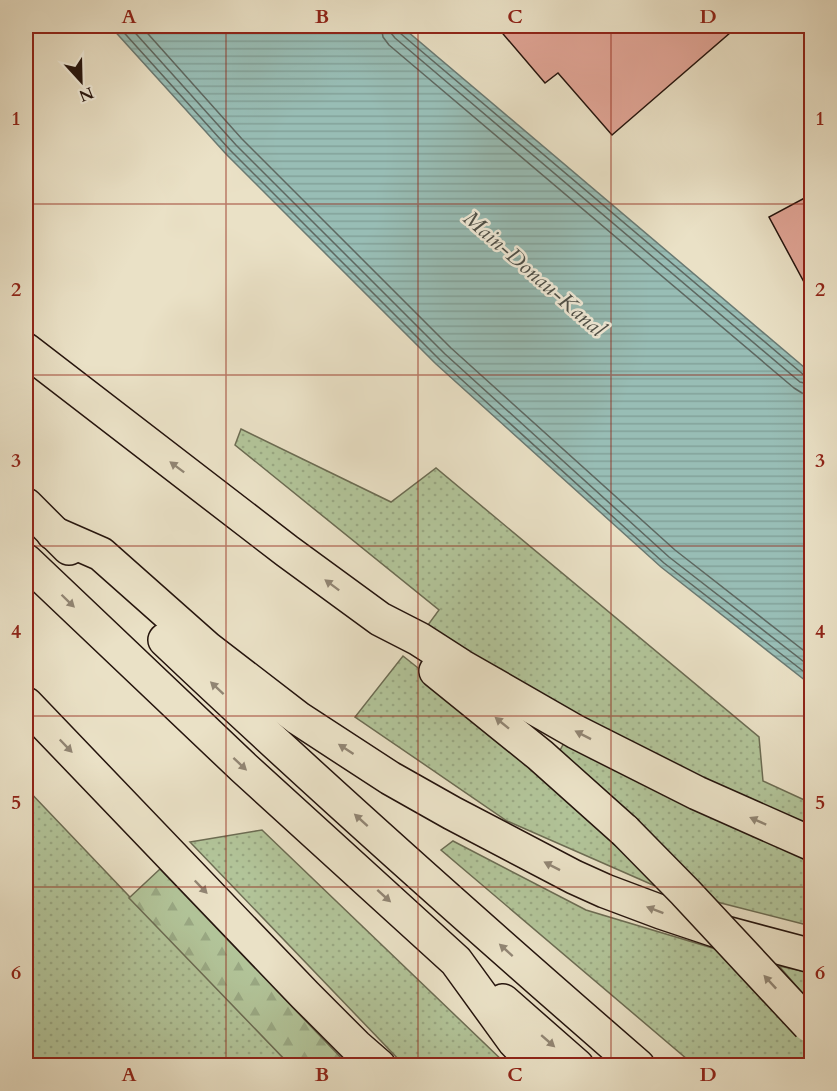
<svg xmlns="http://www.w3.org/2000/svg" width="837" height="1091" font-family="Cardo,serif">
  <style>
    .grass { fill: url(#grass-dots); stroke: #6c6c53; stroke-width: 1.5 }
    .forest { fill: url(#forest-firs); stroke: #6c6c53; stroke-width: 1.5 }
    .water { fill: url(#water-rules); stroke: #6a7972; stroke-width: 1.5 }
    .lines { fill: none; stroke-linecap: round; stroke-linejoin: round }
    .shore { stroke: #5e6861; stroke-width: 1.5 }
    .building { fill: #e0a495; stroke: #25140d; stroke-width: 1.5 }
    .highway-casing { stroke: #25140d; stroke-width: 36 }
    .highway { stroke: #eae1c6; stroke-width: 33 }
    .highway-bridge-casing { stroke: #25140d; stroke-width: 36; stroke-linecap: butt }
    .highway-bridge { stroke: #eae1c6; stroke-width: 33 }
    .oneway { fill: #918573 }
    .grid { fill: none; stroke: #8f2418; stroke-width: 1.5; stroke-opacity: 0.55 }
    .labels { text-anchor: middle; stroke-width: 5; stroke-linejoin: round; paint-order: stroke }
    .water-label { font-size: 22px; font-style: italic; fill: #4d4f48; stroke: #f1ecda }
    .neatline { fill: none; stroke: #8f2418; stroke-width: 2 }
    .grid-label { font-size: 20px; text-anchor: middle; font-weight: bold; fill: #8f2418 }
  </style>
  <defs>
    <pattern id="grass-dots" width="8" height="8" patternUnits="userSpaceOnUse" patternTransform="scale(1.5)"><rect width="8" height="8" fill="#b2c499"/><path d="M2 2h.1M6 6h.1" fill="none" stroke="#99a883" stroke-width="1.8" stroke-linecap="round"/></pattern>
    <pattern id="forest-firs" width="22" height="20" patternUnits="userSpaceOnUse" patternTransform="scale(1.5)"><rect width="22" height="20" fill="#b2c499"/><path d="M5 1l3.5 6h-7zM16 11l3.5 6h-7z" fill="#99a883"/></pattern>
    <pattern id="water-rules" width="6" height="5" patternUnits="userSpaceOnUse" patternTransform="scale(1.5)"><rect width="6" height="5" fill="#98bdb5"/><path d="M0 2.5h6" fill="none" stroke="#83a29a"/></pattern>
  </defs>
  <rect width="100%" height="100%" fill="#eae1c6"/>
  <filter id="stains"><feTurbulence type="fractalNoise" baseFrequency=".00333" numOctaves="4"/><feColorMatrix values="0 0 0 0 .2 0 0 0 0 .09 0 0 0 0 .02 0 0 0 .5 -.17"/></filter>
  <radialGradient id="worn" r=".72"><stop offset=".6" stop-color="#630" stop-opacity="0"/><stop offset="1" stop-color="#630" stop-opacity=".3"/></radialGradient>
  <!-- grass -->
  <g class="grass">
    <polygon points="241,429 391,502 436,468 759,737 763,781 811,803 811,831 524,691 425,629 439,610 235,445"/>
    <polygon points="403,656 544,768 662,889 507,821 355,717"/>
    <polygon points="566,739 811,858 811,926 717,902 656,839 557,756"/>
    <polygon points="26,788 290,1065 26,1065"/>
    <polygon points="262,830 507,1065 404,1065 190,842"/>
    <polygon points="453,841 586,910 719,950 811,1047 811,1065 694,1065 441,850"/>
    <polygon points="779,966 811,973 811,1003"/>
  </g>
  <!-- forest -->
  <polygon class="forest" points="160,869 348,1065 290,1065 129,898"/>
  <!-- water -->
  <polygon class="water" points="110,26 401,26 811,373 811,685 661,567 436,364 226,154"/>
  <g class="lines">
    <!-- shore -->
    <g class="shore">
      <polyline points="118,26 230,150 440,360 664,563 812,678"/>
      <polyline points="129,26 236,145 445,354 669,557 812,668"/>
      <polyline points="141,26 242,139 451,348 675,550 812,657"/>
      <polyline points="381,26 383,37 389,45 794,388 802,393 812,394"/>
      <polyline points="390,26 391,33 395,38 800,382 812,385"/>
      <polyline points="397,26 400,33 805,376 812,378"/>
    </g>
  </g>
  <!-- building -->
  <g class="building">
    <polygon points="501,26 738,26 612,135 558,73 545,83 498,28"/>
    <polygon points="812,194 812,297 769,217"/>
  </g>
  <g class="lines">
    <!-- highway casing -->
    <g class="highway-casing">
      <g id="highway">
        <polyline points="26,350 287,551 380,619 419,639 461,666 576,732 697,793 812,844"/>
        <polyline points="26,505 69,548"/>
        <polyline points="53,533 101,554 207,648 298,718 390,778 452,813 574,877 605,891 661,912 718,931 812,956"/>
        <polyline points="26,561 244,768 456,961 514,1041 538,1066"/>
        <path d="M 165,640 C 319,786 478,927 638,1066"/>
        <polyline points="436,671 540,755 625,831"/>
        <polyline points="26,704 305,995 356,1046 379,1066"/>
        <polyline points="503,1001 577,1066"/>
      </g>
    </g>
    <!-- highway -->
    <use href="#highway" class="highway"/>
    <!-- highway-bridge casing -->
    <g class="highway-bridge-casing">
      <polyline id="highway-bridge" points="625,831 685,892 809,1025"/>
    </g>
    <!-- highway-bridge -->
    <use href="#highway-bridge" class="highway-bridge"/>
  </g>
  <!-- one-way arrows -->
  <defs><path id="oneway-solid" d="M-6-.8H1V-3.2L6.5 0L1 3.2V.8H-6Z" transform="scale(1.5)"/></defs>
  <g class="oneway">
    <use href="#oneway-solid" transform="translate(177 467) rotate(-143)"/>
    <use href="#oneway-solid" transform="translate(332 585) rotate(-143)"/>
    <use href="#oneway-solid" transform="translate(68 601) rotate(44)"/>
    <use href="#oneway-solid" transform="translate(217 688) rotate(-137)"/>
    <use href="#oneway-solid" transform="translate(502 723) rotate(-141)"/>
    <use href="#oneway-solid" transform="translate(583 735) rotate(-153)"/>
    <use href="#oneway-solid" transform="translate(66 746) rotate(46)"/>
    <use href="#oneway-solid" transform="translate(346 749) rotate(-147)"/>
    <use href="#oneway-solid" transform="translate(240 764) rotate(43)"/>
    <use href="#oneway-solid" transform="translate(361 820) rotate(-138)"/>
    <use href="#oneway-solid" transform="translate(758 821) rotate(-156)"/>
    <use href="#oneway-solid" transform="translate(552 866) rotate(-153)"/>
    <use href="#oneway-solid" transform="translate(201 887) rotate(46)"/>
    <use href="#oneway-solid" transform="translate(384 896) rotate(42)"/>
    <use href="#oneway-solid" transform="translate(655 910) rotate(-159)"/>
    <use href="#oneway-solid" transform="translate(506 950) rotate(-138)"/>
    <use href="#oneway-solid" transform="translate(770 982) rotate(-133)"/>
    <use href="#oneway-solid" transform="translate(548 1041) rotate(41)"/>
  </g>
  <!-- grid -->
  <path class="grid" d="M 226,26 L 226,1066M 418,26 L 418,1066M 611,26 L 611,1066M 26,204 L 812,204M 26,375 L 812,375M 26,546 L 812,546M 26,716 L 812,716M 26,887 L 812,887"/>
  <g class="labels">
    <!-- water labels -->
    <g class="water-label">
      <text transform="translate(535 273) rotate(41)" y="8">Main-Donau-Kanal</text>
    </g>
  </g>
  <!-- margin -->
  <rect width="837" height="1091" fill="none" stroke="#eae1c6" stroke-width="66"/>
  <!-- north arrow -->
  <g transform="translate(81 81) rotate(158)" stroke="#f1ecda" stroke-width="4.5" paint-order="stroke">
  <path d="M0-4.5L10 22L0 15L-10 22Z" fill="#25140d"/>
  <text y="-9" font-size="16" font-weight="bold" text-anchor="middle" fill="#25140d">N</text>
  </g>
  <rect x="33" y="33" width="771" height="1025" class="neatline"/>
  <g class="grid-label">
    <text x="129" y="23">A</text>
    <text x="322" y="23">B</text>
    <text x="515" y="23">C</text>
    <text x="708" y="23">D</text>
    <text x="16" y="125">1</text>
    <text x="820" y="125">1</text>
    <text x="16" y="296">2</text>
    <text x="820" y="296">2</text>
    <text x="16" y="467">3</text>
    <text x="820" y="467">3</text>
    <text x="16" y="638">4</text>
    <text x="820" y="638">4</text>
    <text x="16" y="809">5</text>
    <text x="820" y="809">5</text>
    <text x="16" y="979">6</text>
    <text x="820" y="979">6</text>
    <text x="129" y="1081">A</text>
    <text x="322" y="1081">B</text>
    <text x="515" y="1081">C</text>
    <text x="708" y="1081">D</text>
  </g>
  <rect width="100%" height="100%" filter="url(#stains)"/>
  <rect width="100%" height="100%" fill="url(#worn)"/>
</svg>
